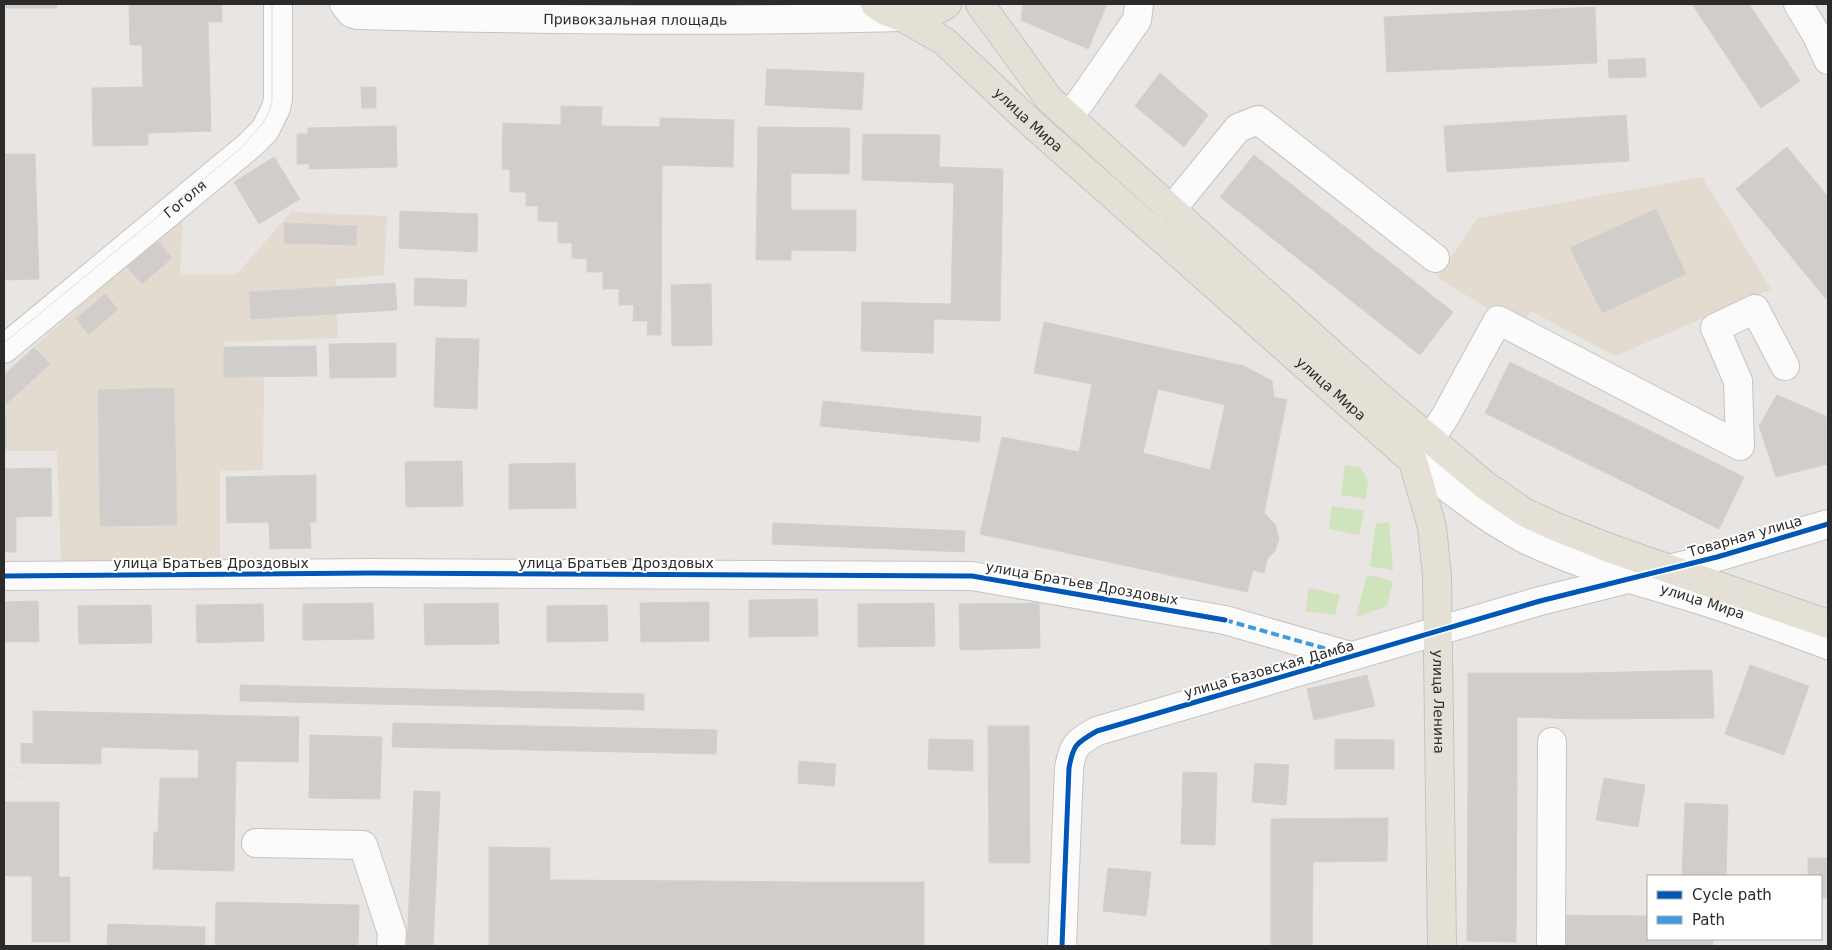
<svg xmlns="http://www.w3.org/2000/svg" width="1832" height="950" font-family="'DejaVu Sans',sans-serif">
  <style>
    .education { fill: #e3dbd0 }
    .green { fill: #cfe3bc }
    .building { fill: #d0cdcb; stroke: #d3d1ce; fill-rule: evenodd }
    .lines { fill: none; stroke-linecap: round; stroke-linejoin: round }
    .minor-casing { stroke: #c4c4c4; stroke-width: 30 }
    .major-casing { stroke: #c5c3c2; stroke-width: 30 }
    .minor { stroke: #fcfbfb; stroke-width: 28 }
    .major { stroke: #e5e0d5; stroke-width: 28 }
    .tram { stroke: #dedddf; stroke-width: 1 }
    .quiet { stroke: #3d9ce1; stroke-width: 4; stroke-dasharray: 8 4; stroke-linecap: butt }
    .cycleway-casing { stroke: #fff; stroke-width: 8 }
    .cycleway { stroke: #0057b8; stroke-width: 5 }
    .labels { text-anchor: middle; stroke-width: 4; stroke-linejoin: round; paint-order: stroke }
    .street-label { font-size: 14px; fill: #2b2b2b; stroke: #fff }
  </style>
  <rect width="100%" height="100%" fill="#e8e5e2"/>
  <!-- education -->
  <g class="education">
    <polygon points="1702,177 1771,289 1615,356 1531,311 1516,332 1498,315 1437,277 1478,218"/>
    <polygon points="291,212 387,216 384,275 336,279 338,338 224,342 224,377 264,377 263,470 220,471 220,559 61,561 57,451 4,451 4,373 183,216 180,275 237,274"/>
  </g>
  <!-- green -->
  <g class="green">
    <polygon points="1345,465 1361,468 1368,480 1366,499 1341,495"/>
    <polygon points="1332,506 1364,511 1359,535 1329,529"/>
    <polygon points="1389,522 1393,571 1370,566 1376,524"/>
    <polygon points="1367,575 1393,581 1387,606 1356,617"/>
    <polygon points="1309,588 1340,595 1335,615 1305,611"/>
  </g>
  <!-- building -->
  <g class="building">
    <polygon points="4,4 56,4 57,8 4,8"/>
    <polygon points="129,4 222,4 222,22 208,22 211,131 148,133 148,145 93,146 92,88 143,87 142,45 130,45"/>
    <polygon points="1023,4 1107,4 1088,49 1021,20"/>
    <polygon points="1692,4 1749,4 1800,81 1761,108"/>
    <polygon points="1595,7 1597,63 1387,72 1384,17"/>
    <polygon points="1645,58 1646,77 1609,78 1608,60"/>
    <polygon points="767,69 864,73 862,110 765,105"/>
    <polygon points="1160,73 1208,115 1184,147 1135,106"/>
    <polygon points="361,87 376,87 376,108 362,108"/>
    <polygon points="561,106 602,107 601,126 660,127 660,118 734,120 733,167 662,165 662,173 502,169 503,123 561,125"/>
    <polygon points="1626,115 1629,161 1447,172 1444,126"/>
    <polygon points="396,126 397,167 309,169 309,164 297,164 297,134 308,134 308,128"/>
    <polygon points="758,127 850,128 849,174 791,173 791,210 856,210 856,251 791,250 791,260 756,260"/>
    <polygon points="863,134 940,135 939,167 1003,169 1000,321 934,319 933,353 861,351 862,302 951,304 954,183 862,180"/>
    <polygon points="1787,147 1828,197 1828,297 1826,299 1736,189"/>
    <polygon points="4,154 35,154 39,279 4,280"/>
    <polygon points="1254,155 1453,312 1420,355 1220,197"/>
    <polygon points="274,157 300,199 259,224 234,182"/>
    <polygon points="510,169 662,173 661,335 647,335 648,321 633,321 634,305 619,305 619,289 603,289 603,272 587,272 587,259 572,258 572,243 558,243 558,222 538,221 538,206 526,206 526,192 510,192"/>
    <polygon points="1656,209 1686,274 1602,313 1570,248"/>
    <polygon points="400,211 478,214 477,252 399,248"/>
    <polygon points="284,223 357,226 356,245 284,243"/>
    <polygon points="158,241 172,258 142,284 127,267"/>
    <polygon points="415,278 467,280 466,307 414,305"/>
    <polygon points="395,283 397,310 251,319 249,292"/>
    <polygon points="711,284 712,345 672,346 671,285"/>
    <polygon points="105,294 118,309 89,335 76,319"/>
    <path d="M 1044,322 L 1244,366 L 1272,381 L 1274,397 L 1287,400 L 1264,513 L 1275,524 L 1279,539 L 1275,551 L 1267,559 L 1264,573 L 1253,570 L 1247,592 L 980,534 L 1002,437 L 1079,452 L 1092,384 L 1034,373 ZM 1158,389 L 1225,405 L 1210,470 L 1143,453 Z"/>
    <polygon points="436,338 479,339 477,409 434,407"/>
    <polygon points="396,343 396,377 330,378 329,344"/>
    <polygon points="316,346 317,376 224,377 224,347"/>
    <polygon points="34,348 50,364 6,404 4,401 4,376"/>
    <polygon points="1510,362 1744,477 1719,529 1485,413"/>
    <polygon points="174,388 177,525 100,526 98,390"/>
    <polygon points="1777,395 1828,417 1828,464 1776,477 1759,426"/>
    <polygon points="823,401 981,417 979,442 820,426"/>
    <rect x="4" y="415" width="2" height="32"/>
    <polygon points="462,461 463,506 406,507 405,462"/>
    <polygon points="575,463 576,508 509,509 509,464"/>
    <polygon points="51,468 52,516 16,517 16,552 4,552 4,469"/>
    <polygon points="316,475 316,522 310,522 311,548 270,549 269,522 227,523 226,477"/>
    <polygon points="773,523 965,531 964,552 772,544"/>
    <polygon points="817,599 818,636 749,637 749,600"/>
    <polygon points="38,601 39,642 4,642 4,602"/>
    <polygon points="709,602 709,641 641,642 640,603"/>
    <polygon points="373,603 374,639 303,640 303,604"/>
    <polygon points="498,603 499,644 425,645 424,604"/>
    <polygon points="934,603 935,646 858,647 858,604"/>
    <polygon points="1039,603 1040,648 960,650 959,604"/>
    <polygon points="263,604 264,641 197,643 196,605"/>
    <polygon points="151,605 152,643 79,644 78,606"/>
    <polygon points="607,605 608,641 547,642 547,606"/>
    <polygon points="1750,665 1809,686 1784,755 1725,734"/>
    <polygon points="1712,670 1714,718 1586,719 1582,673"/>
    <polygon points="1468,673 1582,673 1586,719 1517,717 1517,781 1468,781"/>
    <polygon points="1367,675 1375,706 1314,720 1307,689"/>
    <polygon points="240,685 644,694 644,710 240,701"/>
    <polygon points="33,711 299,717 298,762 236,761 234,871 153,869 154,832 158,832 160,778 198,778 199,750 101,747 101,764 21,763 21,743 33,744"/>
    <polygon points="393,723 717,730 716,754 392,747"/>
    <polygon points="988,726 1029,726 1030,863 989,863"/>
    <polygon points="310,735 382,737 380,799 309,798"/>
    <polygon points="929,739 973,740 973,771 928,769"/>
    <polygon points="1335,739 1394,740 1394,769 1335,769"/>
    <polygon points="799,761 836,764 834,786 798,783"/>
    <polygon points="1255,763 1289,765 1286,805 1252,802"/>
    <polygon points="1183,772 1217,773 1215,845 1181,844"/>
    <polygon points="1604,778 1645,785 1638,827 1596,820"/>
    <polygon points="1468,781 1517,781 1516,942 1467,941"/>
    <polygon points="414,791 440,792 433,946 407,946"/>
    <polygon points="5,802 59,802 59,877 70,877 70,942 32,942 32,876 5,876"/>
    <polygon points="1685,803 1728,805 1726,876 1682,876"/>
    <polygon points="1388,818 1387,861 1313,862 1312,946 1271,946 1271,819"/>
    <polygon points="489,847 550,848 550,880 709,881 709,946 489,945"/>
    <polygon points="1808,858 1828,858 1828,898 1821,898 1821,876 1808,876"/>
    <polygon points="1108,868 1151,872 1146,916 1103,911"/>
    <polygon points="709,881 802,882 802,946 709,946"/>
    <rect x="802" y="882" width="122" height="64"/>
    <polygon points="216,902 359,905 358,946 215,946"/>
    <polygon points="1557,915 1648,916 1648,939 1713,939 1713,946 1557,946"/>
    <polygon points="108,924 205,927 205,946 107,946"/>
  </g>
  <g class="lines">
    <!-- minor casing -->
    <g class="minor-casing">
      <g id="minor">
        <path id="s1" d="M 344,4 L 351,13 L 358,15 C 540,20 721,22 902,17"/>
        <polyline points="1798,4 1816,34 1828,60"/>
        <polyline points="1068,116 1081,101 1137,20 1139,4"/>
        <polyline points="1171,210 1238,128 1258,120 1435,258"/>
        <path id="s2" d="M 4,349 L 250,145 L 265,130 L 276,108 L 278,99 L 278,4"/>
        <polyline points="1430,440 1446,415 1498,320 1740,446 1738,381 1715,328 1755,309 1785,366"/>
        <path id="s3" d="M 1413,461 C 1449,488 1484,518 1525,539 C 1582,567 1643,582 1703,601 C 1745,614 1787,630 1828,645"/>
        <polyline points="4,576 370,573 972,576 1225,620 1350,656"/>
        <polyline points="256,843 363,845 392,933 391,946"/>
        <path d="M 1062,946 L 1069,768 C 1073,745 1076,743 1097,731 L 1540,601 L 1717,557 L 1828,524"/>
        <polyline points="1551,946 1552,742"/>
      </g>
    </g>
    <!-- major casing -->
    <g class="major-casing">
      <g id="major">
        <path id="s4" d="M 875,4 L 885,11 L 902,17 L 944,41 L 1029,121 L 1413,461 L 1432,527 L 1437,576 L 1442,946"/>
        <polyline points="980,4 1049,99 1375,393 1485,485 1524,512 1554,526 1612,549 1828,624"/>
        <path d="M 902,17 C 920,17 933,14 947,4"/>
      </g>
    </g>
    <!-- minor -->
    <use href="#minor" class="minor"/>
    <!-- major -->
    <use href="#major" class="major"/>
    <!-- tram -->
    <g class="tram">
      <polyline points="4,343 241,148 263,123 269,112 272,101 272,4"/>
      <polyline points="4,762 21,769"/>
      <polyline points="4,771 12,776 21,777"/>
    </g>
    <!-- quiet -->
    <polyline class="quiet" points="1225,620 1348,655"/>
    <!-- cycleway casing -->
    <g class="cycleway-casing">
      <g id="cycleway">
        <polyline points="4,576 370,573 972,576 1225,620"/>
        <path d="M 1062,946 L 1069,768 C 1073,745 1076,743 1097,731 L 1540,601 L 1717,557 L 1828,524"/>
      </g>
    </g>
    <!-- cycleway -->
    <use href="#cycleway" class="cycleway"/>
  </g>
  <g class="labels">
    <!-- street labels -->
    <g class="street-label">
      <text dy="5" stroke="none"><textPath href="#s1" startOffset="296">Привокзальная площадь</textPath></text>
      <text dy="5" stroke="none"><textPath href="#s4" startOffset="194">улица Мира</textPath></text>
      <text dy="5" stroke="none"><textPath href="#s2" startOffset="235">Гоголя</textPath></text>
      <text dy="5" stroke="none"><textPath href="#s4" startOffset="599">улица Мира</textPath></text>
      <text transform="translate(1745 536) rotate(-16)" y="5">Товарная улица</text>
      <text x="211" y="568">улица Братьев Дроздовых</text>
      <text x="616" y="568">улица Братьев Дроздовых</text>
      <text transform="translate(1082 583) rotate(10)" y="5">улица Братьев Дроздовых</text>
      <text dy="5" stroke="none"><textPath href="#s3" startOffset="325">улица Мира</textPath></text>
      <text transform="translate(1269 669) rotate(-16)" y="5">улица Базовская Дамба</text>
      <text dy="5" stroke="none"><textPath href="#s4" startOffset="952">улица Ленина</textPath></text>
    </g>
  </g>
  <!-- border -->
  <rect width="1832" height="950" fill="none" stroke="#2b2b2b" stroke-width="10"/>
  <!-- legend -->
  <rect x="1647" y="875" width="175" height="65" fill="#ffffff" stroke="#aaaaaa"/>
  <rect x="1657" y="891" width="25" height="8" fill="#0057b8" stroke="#aaaaaa"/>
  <text x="1692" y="900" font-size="15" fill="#2b2b2b">Cycle path</text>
  <rect x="1657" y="916" width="25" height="8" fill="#3d9ce1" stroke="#aaaaaa"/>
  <text x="1692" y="925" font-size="15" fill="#2b2b2b">Path</text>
</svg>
